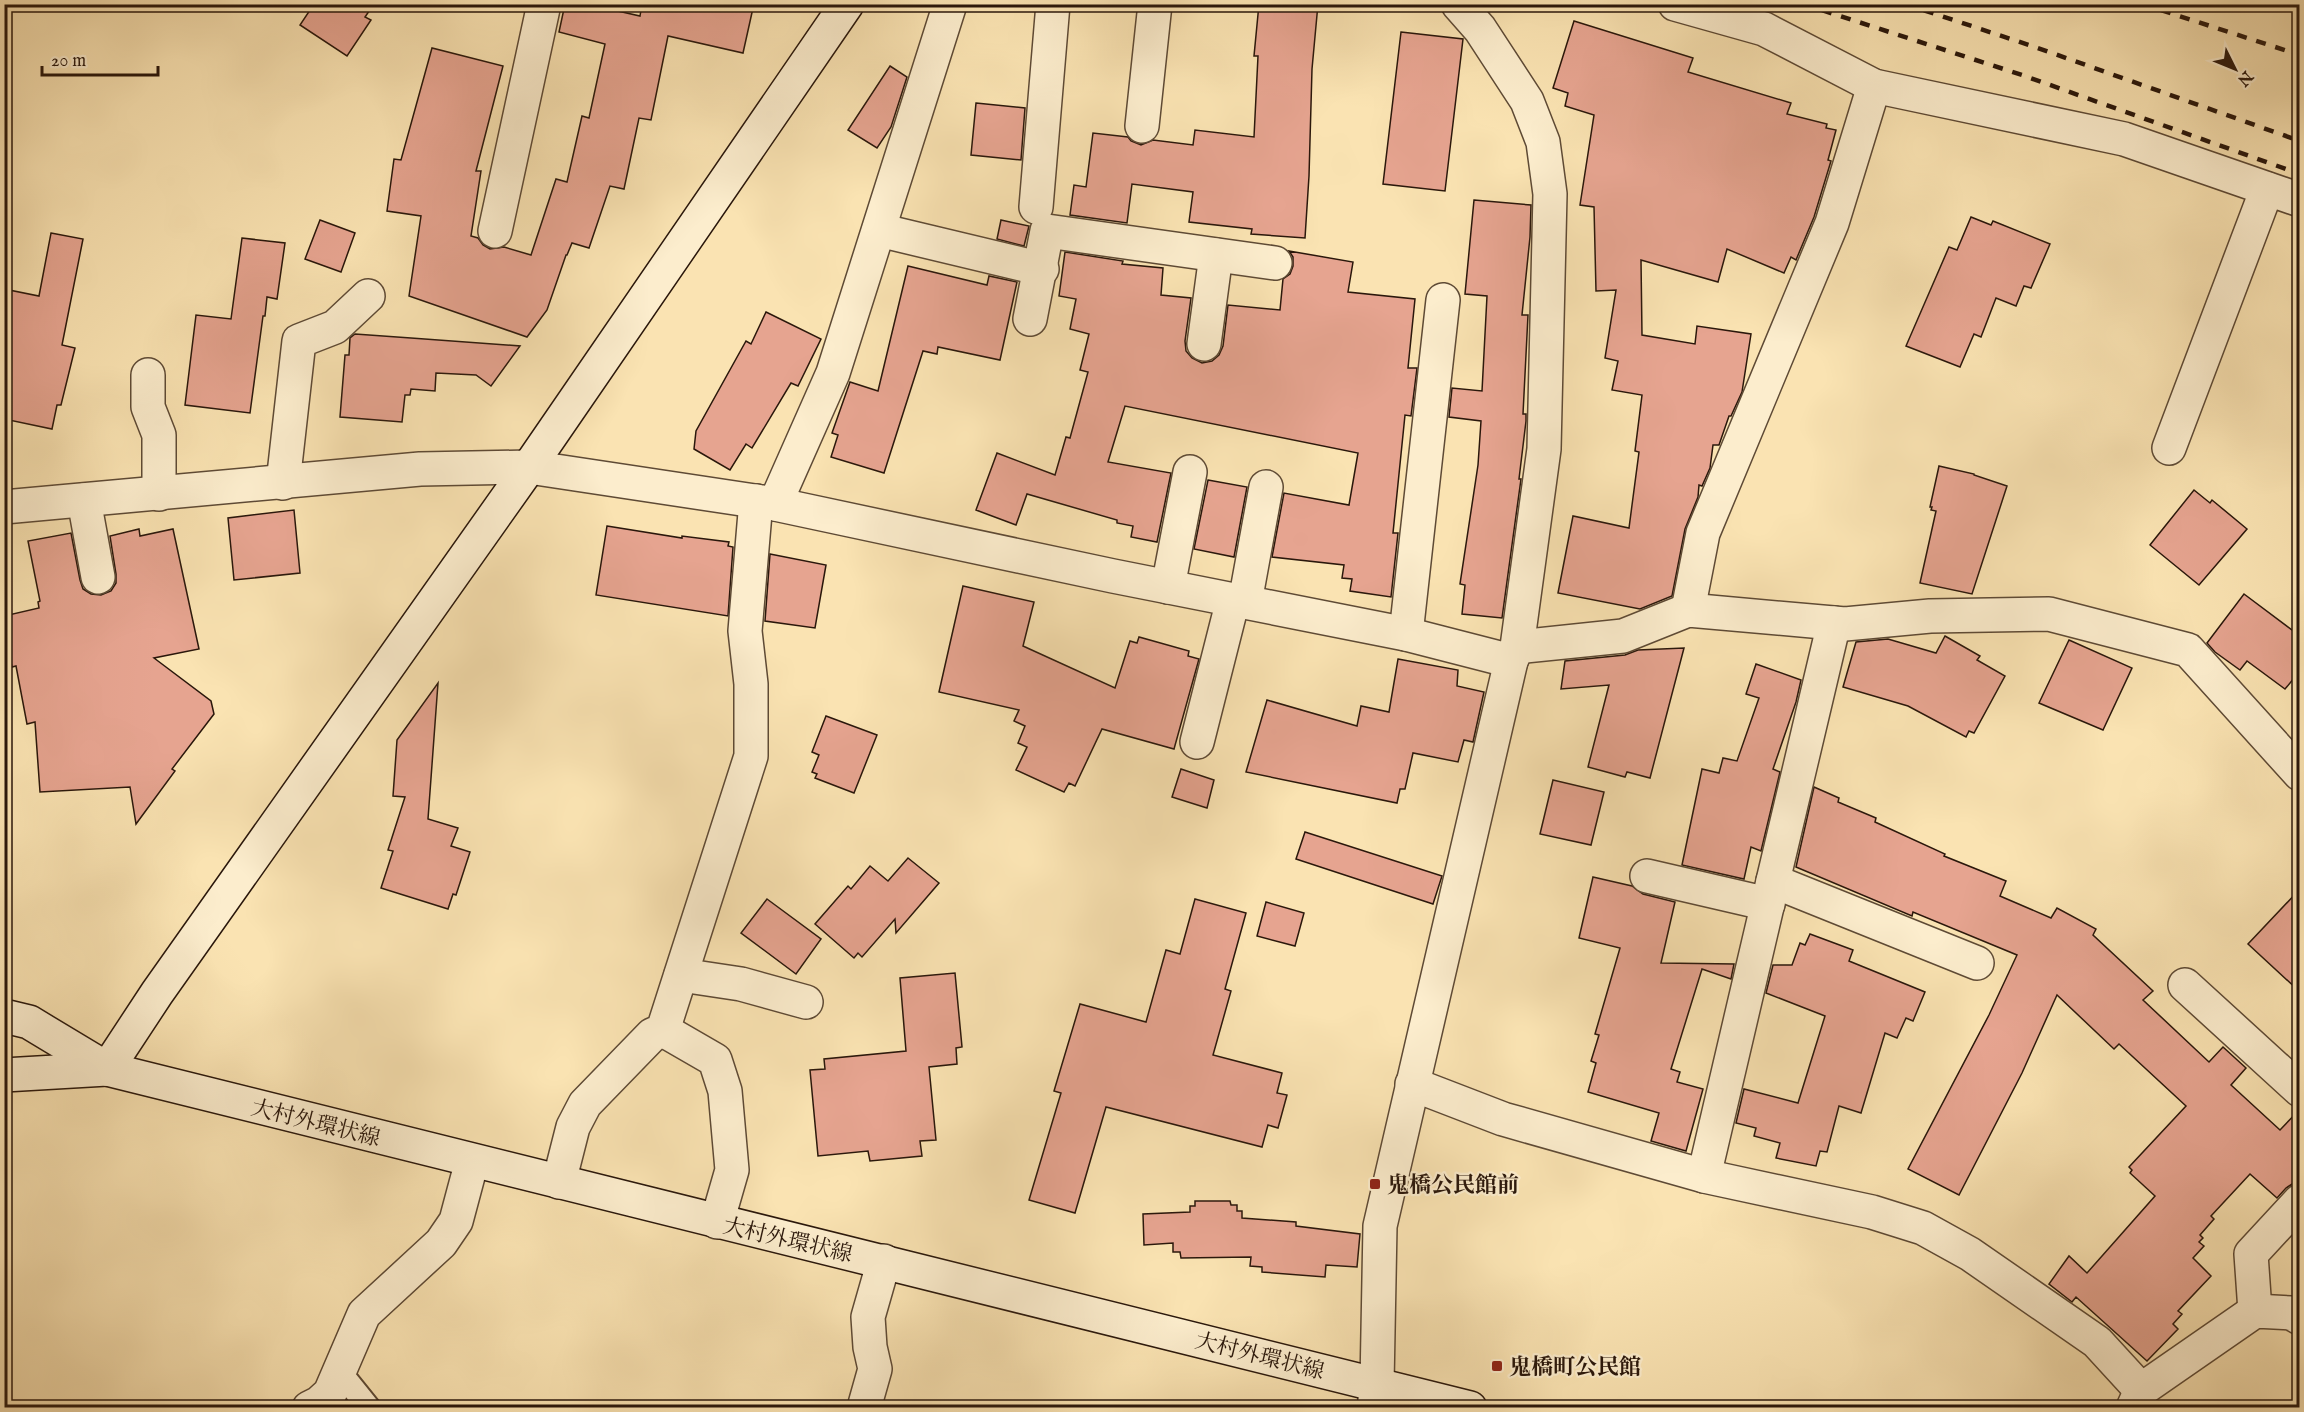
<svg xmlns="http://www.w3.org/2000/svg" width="2304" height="1412" font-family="'IM FELL English','Noto Serif JP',serif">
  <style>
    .building { fill: #e6a490; stroke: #2a170b; stroke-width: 1.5 }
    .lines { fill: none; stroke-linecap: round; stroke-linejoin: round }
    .lane-casing { stroke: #5e4a35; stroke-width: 26 }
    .street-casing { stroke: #5e4a35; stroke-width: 36 }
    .secondary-casing { stroke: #2a170b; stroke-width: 36 }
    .lane { stroke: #fcedcd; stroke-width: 22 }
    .street { stroke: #fcedcd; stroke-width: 33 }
    .secondary { stroke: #fcedcd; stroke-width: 33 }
    .rail { stroke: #2a170b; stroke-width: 4.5; stroke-dasharray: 10 10; stroke-linecap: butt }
    .poi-dot { fill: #8f2418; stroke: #fcedcd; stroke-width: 2 }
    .labels { text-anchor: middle; stroke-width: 4.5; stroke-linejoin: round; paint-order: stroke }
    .street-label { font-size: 22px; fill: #2a170b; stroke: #fcedcd }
    .poi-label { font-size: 22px; font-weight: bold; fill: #2a170b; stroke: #fcedcd; text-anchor: start }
  </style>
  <rect width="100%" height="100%" fill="#fae3b2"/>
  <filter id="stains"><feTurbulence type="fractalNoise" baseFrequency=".00333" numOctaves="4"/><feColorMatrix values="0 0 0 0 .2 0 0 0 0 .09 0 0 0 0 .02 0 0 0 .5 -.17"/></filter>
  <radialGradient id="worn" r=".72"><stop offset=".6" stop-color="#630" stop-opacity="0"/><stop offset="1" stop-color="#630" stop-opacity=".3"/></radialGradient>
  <!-- building -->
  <g class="building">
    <polygon points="314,4 374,4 365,17 371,20 347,56 300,25"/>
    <polygon points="565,4 587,4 640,16 642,4 735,4 753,8 743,53 668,36 651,120 639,118 624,189 610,186 589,248 572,243 567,255 566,255 547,310 527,337 409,296 421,216 387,211 394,159 401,160 432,48 503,66 476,171 481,171 471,236 478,238 483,245 490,249 504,247 531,255 556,179 567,182 582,116 589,118 605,44 559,32"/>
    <polygon points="1259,4 1318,4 1312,69 1309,176 1305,238 1251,234 1252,229 1189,222 1193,192 1132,184 1127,223 1070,215 1074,185 1086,187 1093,133 1128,137 1131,141 1141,145 1153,140 1193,145 1195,130 1254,137 1258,56 1254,56"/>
    <polygon points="1574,21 1693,58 1688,72 1791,103 1787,114 1827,124 1826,128 1836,130 1828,160 1831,161 1814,217 1796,260 1791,257 1784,273 1727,249 1718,282 1641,260 1642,335 1695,344 1697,326 1751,334 1742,392 1731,416 1729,416 1719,445 1713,445 1710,468 1702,486 1699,485 1698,497 1685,529 1672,596 1640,609 1558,593 1573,516 1629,528 1639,452 1635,451 1642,395 1612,390 1618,361 1605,358 1616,290 1596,291 1594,207 1580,205 1594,115 1565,106 1568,93 1553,88"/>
    <polygon points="1401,32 1463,39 1445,191 1383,184"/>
    <polygon points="890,66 907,77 891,127 877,148 848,130"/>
    <polygon points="976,103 1025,108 1021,160 971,155"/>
    <polygon points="1474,200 1531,205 1530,237 1522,315 1528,315 1523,414 1526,414 1526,421 1519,479 1521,479 1502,618 1462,614 1465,585 1460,584 1478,465 1481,421 1449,417 1452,388 1482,391 1487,296 1465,294"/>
    <polygon points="1971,217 1991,225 1993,221 2050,244 2031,288 2024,286 2016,306 1996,298 1981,337 1974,334 1960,367 1906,346 1949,247 1957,250"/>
    <polygon points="320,220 355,233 341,272 305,259"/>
    <polygon points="1001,220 1029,226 1024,246 997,239"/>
    <polygon points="51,233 83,239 62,345 75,348 61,405 57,405 52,429 4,419 4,289 39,296"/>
    <polygon points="242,238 285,243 277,299 267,297 265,316 263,316 250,413 185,405 196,315 231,319"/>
    <polygon points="1289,251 1353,262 1348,292 1415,299 1408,368 1417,368 1411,416 1405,415 1393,533 1398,533 1391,597 1350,591 1352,579 1342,578 1344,565 1272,557 1284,493 1349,505 1358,453 1125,406 1108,462 1171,473 1157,542 1131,537 1133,526 1117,523 1117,520 1027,494 1016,525 976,510 997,453 1055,475 1066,437 1070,438 1088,372 1080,370 1089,334 1070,329 1076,299 1059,296 1065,252 1123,261 1122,264 1163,268 1161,295 1191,298 1185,341 1186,351 1192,358 1202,363 1212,361 1219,355 1223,346 1228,305 1280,310 1283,279 1290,274 1293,266 1293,257"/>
    <polygon points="908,266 987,285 989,276 1017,282 1000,360 938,347 937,354 923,351 884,473 831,457 838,435 832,433 850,382 878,391"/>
    <polygon points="766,312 821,339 798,386 791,383 752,448 746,444 730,470 694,449 696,431 746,341 751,344"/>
    <polygon points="355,334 411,338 520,346 491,386 476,375 436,373 435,391 411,389 410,395 405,395 402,422 340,417 345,355 349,355 350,338"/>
    <polygon points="1939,466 1974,474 1974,475 2007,486 1972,594 1920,583 1936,511 1931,510 1932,507 1930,507"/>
    <polygon points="1208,480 1247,487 1234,557 1194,549"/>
    <polygon points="2194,490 2210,503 2212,500 2247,529 2199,585 2150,545"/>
    <polygon points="294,510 300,573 234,580 228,518"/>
    <polygon points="607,526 682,538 682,536 729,542 728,546 733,547 728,616 596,595"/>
    <polygon points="139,529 140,536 173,529 199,649 154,658 211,701 214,714 172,769 175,771 136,824 130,787 40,792 35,722 27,724 16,666 12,667 4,632 4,616 39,608 38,602 40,601 28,541 71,533 80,580 83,589 91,594 101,595 111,591 116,583 116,574 110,536"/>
    <polygon points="770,554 826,565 815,628 765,621"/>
    <polygon points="963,586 1034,602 1023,646 1115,688 1130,641 1137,643 1139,637 1189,651 1188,656 1199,659 1174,749 1102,729 1075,786 1069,783 1064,792 1016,770 1027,747 1018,743 1025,726 1014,721 1019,710 939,692"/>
    <polygon points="2244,594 2300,636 2300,671 2285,689 2247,661 2240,670 2215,652 2207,643"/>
    <polygon points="1945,636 1980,656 1977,660 2005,676 1974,733 1969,731 1966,737 1908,706 1843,687 1856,642 1888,639 1936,653"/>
    <polygon points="2069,640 2132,668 2103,730 2039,703"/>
    <polygon points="1684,648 1650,778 1627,772 1625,777 1588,767 1609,685 1561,689 1565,661 1625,655 1638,650"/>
    <polygon points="1398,659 1458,670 1457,686 1484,692 1473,742 1464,740 1458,762 1413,753 1405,789 1400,789 1397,803 1246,772 1267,700 1357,726 1361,706 1389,712"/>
    <polygon points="1756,664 1801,680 1796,702 1773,769 1780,772 1761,851 1751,847 1744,879 1682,865 1702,769 1719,773 1723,758 1737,761 1759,698 1746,694"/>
    <polygon points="438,683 428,819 458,828 451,846 470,852 456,895 453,894 448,909 381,888 393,851 388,850 405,797 393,796 397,740"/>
    <polygon points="826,716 877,735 854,793 815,778 817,774 812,772 819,755 812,752"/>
    <polygon points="1181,769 1214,780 1207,808 1172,797"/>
    <polygon points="1553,780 1604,792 1591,845 1540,834"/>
    <polygon points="1814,787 1839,798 1838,802 1876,818 1875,822 1945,854 1944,856 2006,881 2000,896 2051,918 2057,908 2096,929 2093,935 2153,991 2143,1000 2209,1062 2223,1047 2246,1068 2231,1085 2280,1130 2300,1109 2300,1179 2286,1188 2277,1198 2250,1174 2211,1216 2214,1219 2200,1235 2203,1238 2199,1242 2204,1246 2193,1258 2211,1276 2178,1311 2182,1314 2173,1324 2178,1329 2147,1361 2076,1297 2072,1302 2049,1284 2069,1256 2087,1273 2155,1196 2130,1173 2132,1170 2129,1167 2186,1106 2119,1044 2114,1049 2057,995 2022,1073 1959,1195 1908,1169 1989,1015 2017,955 1913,912 1912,916 1796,867"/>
    <polygon points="1305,832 1442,876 1433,904 1296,859"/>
    <polygon points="908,858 939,883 896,933 895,919 862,957 858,953 854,958 815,924 848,886 851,889 870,866 888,881"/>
    <polygon points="1593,877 1632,886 1643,894 1675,902 1661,963 1734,964 1731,979 1702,969 1671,1069 1680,1072 1677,1082 1703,1089 1686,1151 1651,1141 1659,1113 1588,1092 1596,1063 1591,1061 1599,1035 1595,1034 1620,948 1579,938"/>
    <polygon points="2300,889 2300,992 2248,944"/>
    <polygon points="767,899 821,939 796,974 741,933"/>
    <polygon points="1195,899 1246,913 1225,989 1231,991 1213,1055 1282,1073 1277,1093 1287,1095 1278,1128 1268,1125 1262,1147 1106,1107 1075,1213 1029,1200 1061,1093 1054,1091 1080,1004 1146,1022 1166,950 1180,954"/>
    <polygon points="1266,902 1304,913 1295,946 1257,936"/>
    <polygon points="1810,934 1853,950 1849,961 1925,992 1913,1021 1906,1018 1897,1038 1885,1033 1861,1113 1839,1106 1827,1152 1820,1151 1816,1166 1776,1158 1780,1143 1754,1136 1756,1128 1736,1123 1744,1089 1798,1103 1825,1016 1766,993 1773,965 1792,965 1800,943 1805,945"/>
    <polygon points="955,973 962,1047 956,1048 957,1064 929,1067 936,1140 920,1141 922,1156 870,1161 868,1151 818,1156 810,1070 825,1069 824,1059 906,1051 900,978"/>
    <polygon points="1195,1201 1230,1201 1231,1205 1237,1205 1237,1211 1242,1211 1242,1218 1296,1222 1296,1226 1360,1234 1357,1267 1326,1265 1325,1277 1262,1272 1262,1267 1250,1266 1251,1257 1181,1258 1180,1252 1173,1252 1173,1243 1144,1245 1143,1214 1190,1212 1190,1206 1195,1206"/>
  </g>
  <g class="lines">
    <!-- lane casing -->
    <g class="lane-casing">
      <polyline id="lane" points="340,1372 369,1408"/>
    </g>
    <!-- street casing -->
    <g class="street-casing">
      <g id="street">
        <polyline points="1675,4 1764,29 1874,86 2124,139 2300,200"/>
        <polyline points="1142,126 1155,4"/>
        <polyline points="1036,207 1053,4"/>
        <polyline points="879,230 1042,269"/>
        <polyline points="495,231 544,4"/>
        <polyline points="1030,319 1047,231 1275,263"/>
        <polyline points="1204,344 1216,255"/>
        <polyline points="148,375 148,407 159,435 159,494"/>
        <polyline points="2169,448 2267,189"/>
        <polyline points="283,483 299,341 335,327 368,296"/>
        <polyline points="84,500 98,577"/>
        <polyline points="775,504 833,373 950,4"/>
        <polyline points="4,507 420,469 529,467 775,504 1113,576 1406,634 1511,661"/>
        <polyline points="1168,587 1190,472"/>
        <polyline points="1245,602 1266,487"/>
        <polyline points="1688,610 1703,533 1832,223 1874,86"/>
        <polyline points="1406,634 1443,300"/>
        <polyline points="1517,647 1623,636 1688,610 1845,624 1930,616 2049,614 2188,650 2300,774"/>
        <polyline points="1197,742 1233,600"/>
        <polyline points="1647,876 1768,904"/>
        <polyline points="1773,881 1834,623"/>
        <polyline points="681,975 741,984 806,1002"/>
        <polyline points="2185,985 2300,1090"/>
        <polyline points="663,1030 715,1060 725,1091 732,1170 717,1222"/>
        <polyline points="1412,1084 1503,1119 1704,1176 1872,1212 1923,1228 1970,1254 2097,1342 2141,1390"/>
        <polyline points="1704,1176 1773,881 1977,963"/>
        <polyline points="559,1182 573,1127 585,1104 652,1035 663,1030 751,756 751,684 745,631 756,501"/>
        <polyline points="2255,1311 2251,1254 2300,1201"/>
        <polyline points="309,1408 319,1403 330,1393 364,1314 441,1243 456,1221 472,1161"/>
        <polyline points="864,1408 875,1369 870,1347 868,1317 884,1261"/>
        <polyline points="1374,1408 1377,1384 1380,1226 1511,661 1517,647 1544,449 1550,194 1543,142 1527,101 1480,29 1458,4"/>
        <polyline points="2133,1408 2141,1390 2255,1311 2291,1313 2300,1318"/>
      </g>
    </g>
    <!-- secondary casing -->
    <g class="secondary-casing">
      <g id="secondary">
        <polyline points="4,1016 29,1022 107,1069 1470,1408"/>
        <polyline points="107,1069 157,993 529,467 847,4"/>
        <polyline points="4,1075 107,1069"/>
      </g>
    </g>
    <!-- lane -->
    <use href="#lane" class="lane"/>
    <!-- street -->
    <use href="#street" class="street"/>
    <!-- secondary -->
    <use href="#secondary" class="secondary"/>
    <!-- rail -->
    <g class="rail">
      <polyline points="1803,4 2022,75 2300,174"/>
      <polyline points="1905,4 2035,47 2300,141"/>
      <polyline points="2142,4 2300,55"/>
    </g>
  </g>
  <!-- markers -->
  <g class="poi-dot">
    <rect x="1369" y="1178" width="12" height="12" rx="3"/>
    <rect x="1491" y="1360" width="12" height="12" rx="3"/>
  </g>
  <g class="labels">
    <!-- street labels -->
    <g class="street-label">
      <text transform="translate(316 1122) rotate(14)" y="8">大村外環状線</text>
      <text transform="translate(788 1239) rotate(13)" y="8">大村外環状線</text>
      <text transform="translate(1260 1355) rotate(14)" y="8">大村外環状線</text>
    </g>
    <!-- poi labels -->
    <g class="poi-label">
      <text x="1387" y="1192">鬼橋公民館前</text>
      <text x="1509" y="1374">鬼橋町公民館</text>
    </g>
  </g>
  <!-- margin -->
  <rect width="2304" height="1412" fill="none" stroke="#fae3b2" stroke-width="24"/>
  <rect x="6" y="6" width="2292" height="1400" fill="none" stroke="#2a170b" stroke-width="3"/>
  <rect x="12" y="12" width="2280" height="1388" fill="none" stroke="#2a170b" stroke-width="1.5"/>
  <!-- north arrow -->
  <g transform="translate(2235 69) rotate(133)" stroke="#fcedcd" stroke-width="4.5" paint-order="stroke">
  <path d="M0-4.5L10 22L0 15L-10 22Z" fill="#2a170b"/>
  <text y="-9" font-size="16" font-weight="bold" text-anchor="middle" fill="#2a170b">N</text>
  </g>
  <!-- scale -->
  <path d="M42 66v9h116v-9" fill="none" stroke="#2a170b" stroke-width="3"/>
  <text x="51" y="66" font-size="18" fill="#2a170b" stroke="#fcedcd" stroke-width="4.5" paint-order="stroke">20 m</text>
  <rect width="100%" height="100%" filter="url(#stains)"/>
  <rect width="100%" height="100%" fill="url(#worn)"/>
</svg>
